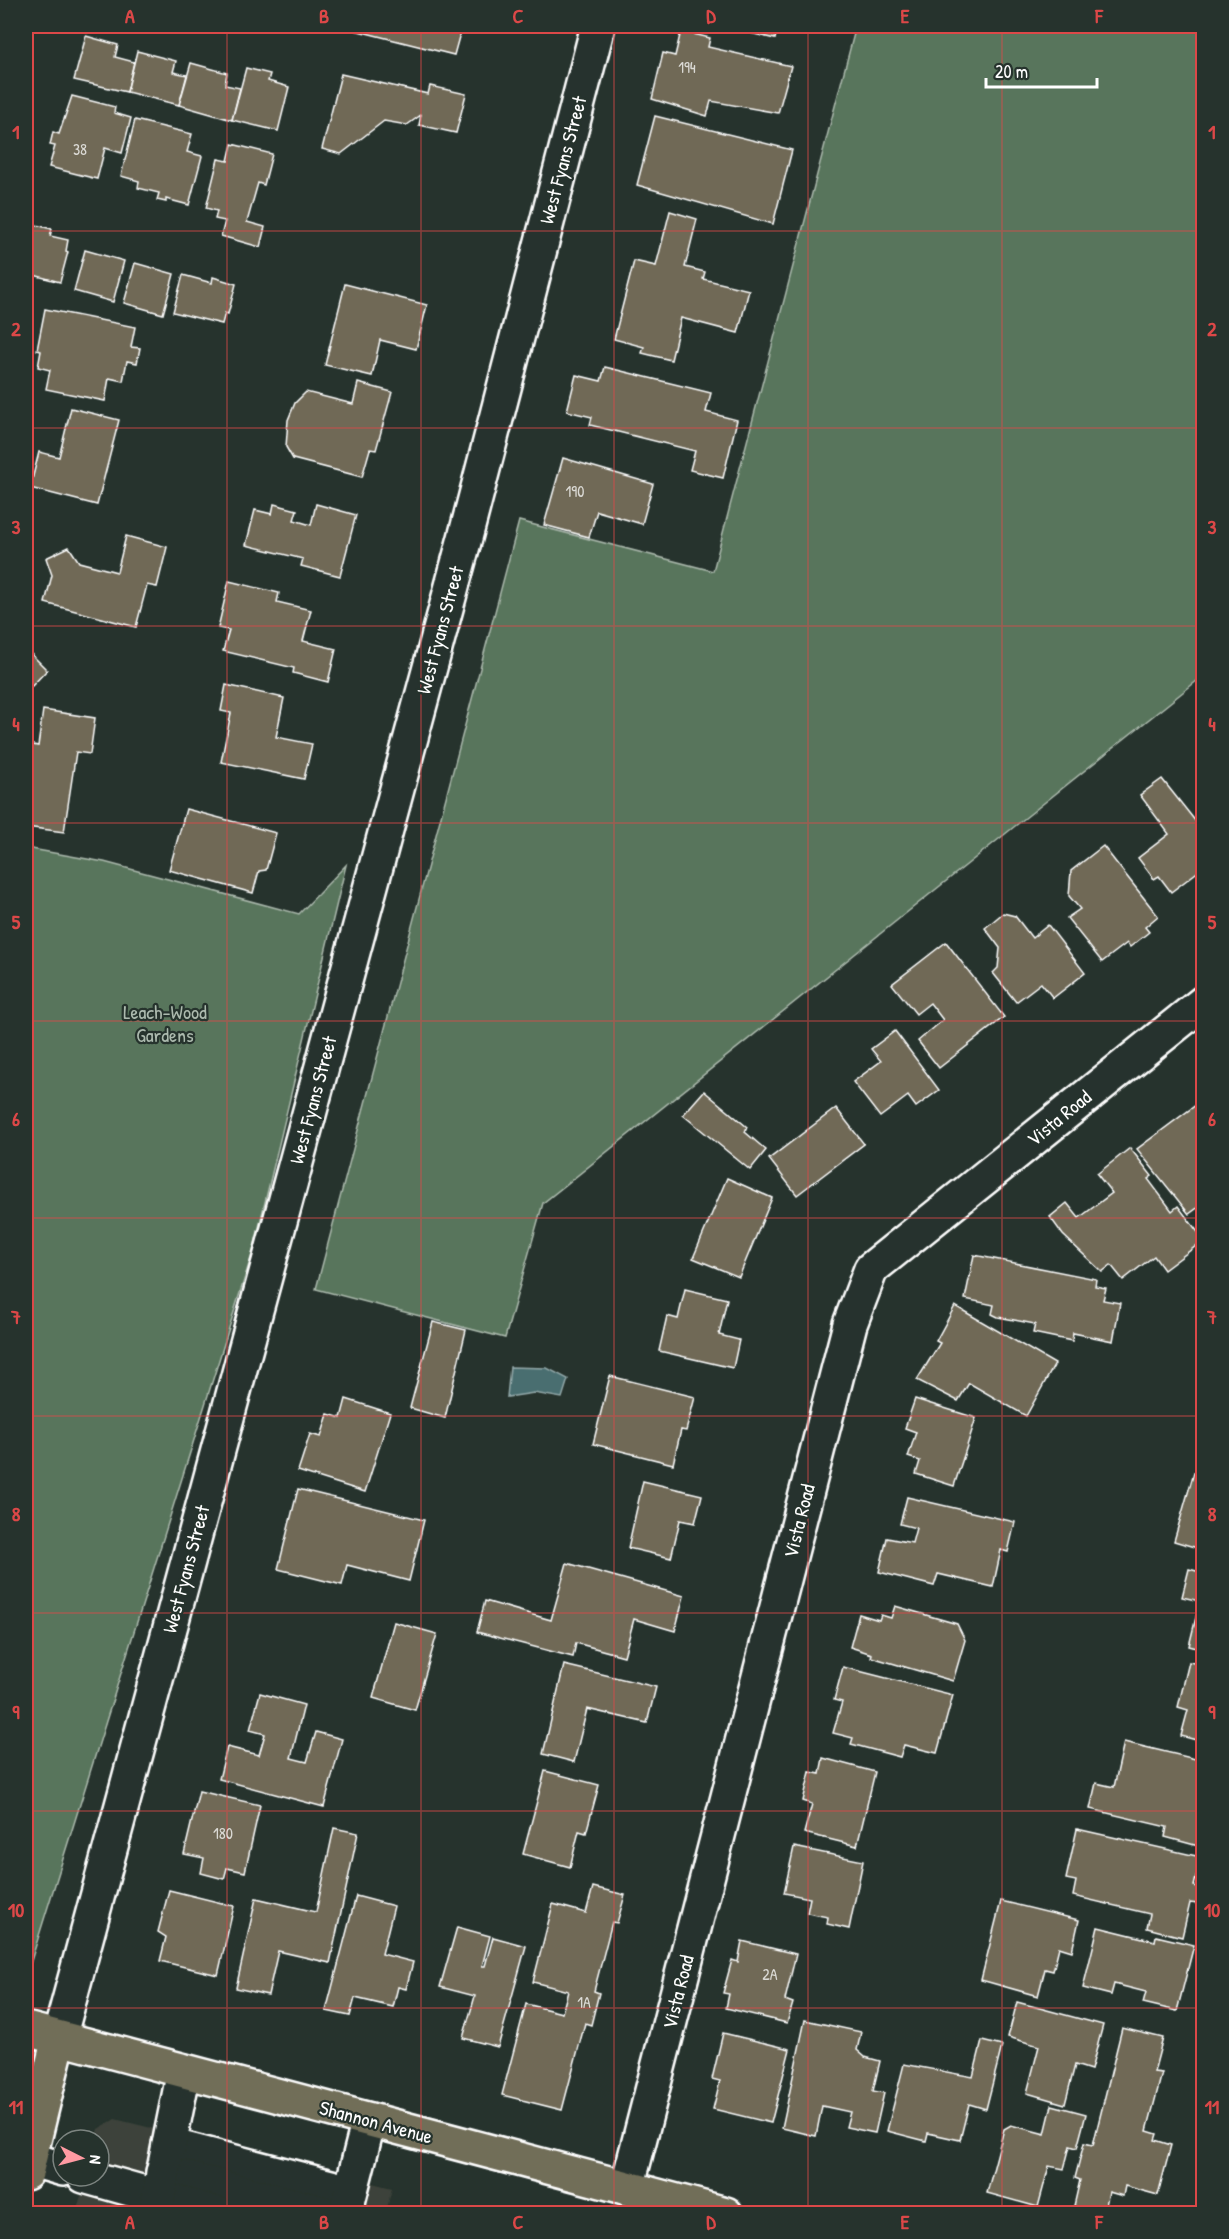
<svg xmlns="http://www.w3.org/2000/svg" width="1229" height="2239" font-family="'Patrick Hand',sans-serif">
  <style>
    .built { fill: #3c433a }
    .green { fill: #59755c; stroke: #acbaae; stroke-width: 1.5 }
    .water { fill: #4a6e6f; stroke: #92a8a9; stroke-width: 1.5 }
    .building { fill: #6f6957; stroke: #fff; stroke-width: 1.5 }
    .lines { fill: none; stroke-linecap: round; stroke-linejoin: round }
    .minor-casing { stroke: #fff; stroke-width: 38 }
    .major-casing { stroke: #fff; stroke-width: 38 }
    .minor { stroke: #26332d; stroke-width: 33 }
    .major { stroke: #716e59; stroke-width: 33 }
    .grid { fill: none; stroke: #dc4848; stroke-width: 1.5; stroke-opacity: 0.55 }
    .labels { text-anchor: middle; stroke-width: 4.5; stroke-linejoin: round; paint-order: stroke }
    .number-label { font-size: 16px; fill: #dbdad5 }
    .street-label { font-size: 20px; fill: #fff; stroke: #26332d }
    .park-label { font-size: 20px; fill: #acbaae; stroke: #26332d }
    .neatline { fill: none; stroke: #dc4848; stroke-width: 2 }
    .grid-label { font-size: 20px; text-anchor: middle; font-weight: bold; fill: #dc4848 }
  </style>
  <rect width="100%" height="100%" fill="#26332d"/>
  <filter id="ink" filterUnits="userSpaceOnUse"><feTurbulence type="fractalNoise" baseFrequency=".0167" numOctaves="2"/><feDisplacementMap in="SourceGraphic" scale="12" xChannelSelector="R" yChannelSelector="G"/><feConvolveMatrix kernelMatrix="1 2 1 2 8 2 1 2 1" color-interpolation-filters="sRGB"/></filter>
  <g filter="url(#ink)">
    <!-- built -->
    <polygon class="built" points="115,2119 392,2188 386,2213 76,2214 86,2176 99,2176 99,2140 95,2140 98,2129"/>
    <!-- green -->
    <g class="green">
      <polygon points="856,26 1203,26 1203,676 543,1203 505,1338 316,1289 519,521 713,571"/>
      <polygon points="26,848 104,862 299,914 346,865 254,1248 26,1977"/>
    </g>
    <!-- water -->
    <polygon class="water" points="510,1367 547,1368 568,1379 562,1398 534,1393 507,1397"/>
    <!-- building -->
    <g class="building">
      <polygon points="351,26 462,26 454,55 350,29"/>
      <polygon points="720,26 778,26 775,39"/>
      <polygon points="681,31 710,38 708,47 791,66 778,113 711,101 707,116 652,99 663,53 675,56"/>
      <polygon points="86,36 118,45 115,57 134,62 127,92 74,80"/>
      <polygon points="137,51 176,61 173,72 187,75 179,105 127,92"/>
      <polygon points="191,63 227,73 225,85 240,88 232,120 179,105"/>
      <polygon points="246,68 270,74 268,81 289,87 278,131 232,120"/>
      <polygon points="341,74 428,94 430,86 466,94 456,133 419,125 421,115 407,125 384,121 341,154 322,149"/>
      <polygon points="72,96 115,107 114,113 131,118 122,153 105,148 97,179 49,167 55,146 50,145 53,132 59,134"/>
      <polygon points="655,116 792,150 773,224 637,185"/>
      <polygon points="135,120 192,134 187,152 202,156 189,205 166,199 166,202 157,200 159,193 138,188 139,181 121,176"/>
      <polygon points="232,144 272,154 264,185 258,183 247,222 265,227 260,247 221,236 225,221 215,219 217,211 206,208 218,159 228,161"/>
      <polygon points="670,211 697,219 685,267 705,272 703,279 749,290 738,333 681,318 671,360 642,353 644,347 614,339 634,261 656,266"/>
      <polygon points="32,224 52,229 50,236 68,240 66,251 68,252 60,282 26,273 26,249"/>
      <polygon points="85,250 124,261 113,302 74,291"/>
      <polygon points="135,263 174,274 163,314 124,303"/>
      <polygon points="183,275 212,283 213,277 236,284 228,314 225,313 222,324 173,312"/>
      <polygon points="345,284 427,305 416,349 380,340 372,376 325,365"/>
      <polygon points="45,309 135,327 131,347 140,348 137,363 127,361 123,381 109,378 105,401 46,389 50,370 38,367 41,351 37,350"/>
      <polygon points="605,367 711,393 706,412 737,420 723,478 690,470 695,451 590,425 592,417 567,411 576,375 601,381"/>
      <polygon points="358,383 392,392 376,450 370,449 362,477 293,459 286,447 288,420 295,403 306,392 353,404"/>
      <polygon points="71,408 119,420 97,505 30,488 39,452 59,457"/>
      <polygon points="563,458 653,484 642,524 597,511 589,537 544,525"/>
      <polygon points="274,504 297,510 294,520 311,525 316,504 356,515 340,576 301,566 303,559 246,545 255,510 272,514"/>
      <polygon points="126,536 167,547 157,587 147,585 136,627 45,603 52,575 46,558 69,547 79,562 117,572"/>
      <polygon points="229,581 279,593 277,602 311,610 303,641 336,649 328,682 293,673 294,668 223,651 229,630 218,628"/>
      <polygon points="26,649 47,670 29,689 26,685"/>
      <polygon points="226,685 284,698 276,737 312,744 304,779 221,762 231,713 221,711"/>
      <polygon points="43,710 95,718 90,754 76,752 64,832 26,827 28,744 38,746"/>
      <polygon points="1162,779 1204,832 1204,876 1200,870 1171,892 1159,876 1154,879 1138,858 1169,834 1140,795"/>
      <polygon points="186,809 276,833 266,870 259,871 253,893 169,870"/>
      <polygon points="1103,846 1158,916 1145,927 1149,932 1130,947 1127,943 1102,962 1067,918 1080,909 1069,896 1071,871"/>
      <polygon points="1003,913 1015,916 1032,938 1048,925 1085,973 1053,998 1041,983 1016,1002 993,973 998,968 1000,948 985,928"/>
      <polygon points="946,942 1004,1017 939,1068 918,1041 943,1020 930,1003 916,1014 892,984"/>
      <polygon points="895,1031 939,1090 916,1107 908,1096 880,1117 853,1082 881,1061 871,1049"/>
      <polygon points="704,1091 747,1127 745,1132 766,1150 750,1170 683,1115"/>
      <polygon points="1204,1099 1204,1203 1189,1214 1137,1149"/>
      <polygon points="836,1108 864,1144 797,1195 769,1159"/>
      <polygon points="1130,1148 1152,1176 1148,1179 1172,1211 1178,1206 1204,1240 1164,1270 1154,1256 1123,1280 1111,1265 1102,1272 1063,1235 1050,1217 1067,1203 1079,1218 1112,1193 1097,1174"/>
      <polygon points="727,1178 772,1198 739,1277 693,1258"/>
      <polygon points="974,1255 1096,1279 1095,1286 1106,1288 1103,1300 1120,1303 1113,1341 1073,1333 1072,1341 1033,1333 1035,1324 998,1317 992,1314 994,1305 965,1299"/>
      <polygon points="685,1289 727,1299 719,1335 739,1340 733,1368 659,1351 667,1316 678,1319"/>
      <polygon points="955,1306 1055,1364 1026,1416 969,1383 958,1401 917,1380 940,1343 936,1341"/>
      <polygon points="433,1322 466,1330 445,1418 410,1408"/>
      <polygon points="610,1376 695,1397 686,1431 681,1430 673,1464 593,1444"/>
      <polygon points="1204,1391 1204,1414 1199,1413"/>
      <polygon points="346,1399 390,1413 365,1492 298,1471 310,1434 321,1437 328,1414 341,1418"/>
      <polygon points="915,1399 976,1418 954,1486 916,1474 920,1461 908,1457 916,1432 905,1428"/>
      <polygon points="1194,1472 1204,1475 1204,1550 1174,1541"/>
      <polygon points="643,1481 702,1495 695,1523 680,1520 671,1558 628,1548"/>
      <polygon points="298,1489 424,1520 409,1581 347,1565 342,1585 278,1569"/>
      <polygon points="907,1497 1015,1522 1008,1552 1001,1550 993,1587 938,1574 934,1586 879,1572 887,1538 912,1543 916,1528 900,1524"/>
      <polygon points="567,1563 684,1596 675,1631 634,1619 624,1656 576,1643 573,1657 477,1632 485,1601 551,1620"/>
      <polygon points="1189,1569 1204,1573 1204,1650 1189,1646 1200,1601 1182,1597"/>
      <polygon points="895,1606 957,1624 965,1640 953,1681 871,1657 872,1654 850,1647 859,1614 879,1620 881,1615 891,1618"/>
      <polygon points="394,1622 437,1634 415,1710 373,1698"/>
      <polygon points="1189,1662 1204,1665 1204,1742 1181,1736 1188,1710 1178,1707"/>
      <polygon points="564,1665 656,1687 647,1723 587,1709 574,1762 543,1754"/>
      <polygon points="843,1667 953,1695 937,1753 904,1745 900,1757 851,1744 853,1738 833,1733 842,1702 834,1700"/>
      <polygon points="260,1693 304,1705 291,1758 307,1762 316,1732 342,1739 324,1807 219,1779 227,1747 259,1755 265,1734 250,1730"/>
      <polygon points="1124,1742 1204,1761 1202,1847 1165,1837 1167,1827 1090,1809 1096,1783 1114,1787"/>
      <polygon points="823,1758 875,1772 857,1846 804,1833 812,1804 803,1801 810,1772 820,1774"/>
      <polygon points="545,1771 599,1785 586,1833 579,1831 570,1867 523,1854"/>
      <polygon points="199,1791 260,1805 245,1872 227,1868 224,1879 201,1873 204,1858 184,1854"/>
      <polygon points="334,1828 358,1833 330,1963 278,1951 268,1995 236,1988 256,1898 316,1912"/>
      <polygon points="1077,1829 1201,1857 1194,1886 1201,1888 1198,1904 1190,1903 1182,1937 1147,1928 1150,1914 1073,1896 1076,1881 1066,1879"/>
      <polygon points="794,1847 863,1861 849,1929 827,1924 828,1917 807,1913 810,1898 784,1893"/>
      <polygon points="593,1887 625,1895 617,1923 612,1922 594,1991 599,1993 591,2025 585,2023 562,2110 502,2095 526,2004 562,2013 568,1991 533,1982 553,1904 586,1913"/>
      <polygon points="169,1890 234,1906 218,1975 160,1961 166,1937 158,1932"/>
      <polygon points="356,1896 394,1906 382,1954 413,1962 406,1989 398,1987 393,2007 355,1998 350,2016 326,2011"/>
      <polygon points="1001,1901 1079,1920 1072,1951 1059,1947 1053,1971 1045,1969 1038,1996 981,1980"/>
      <polygon points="457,1927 490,1936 482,1966 485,1966 493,1937 526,1946 498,2047 463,2038 475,1996 440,1987"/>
      <polygon points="1098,1927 1155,1941 1156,1936 1194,1945 1177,2011 1143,2003 1146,1992 1114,1984 1111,1995 1083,1988"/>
      <polygon points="742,1941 796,1954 785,2000 793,2003 787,2023 726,2008 729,1994 723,1993 732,1960 738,1962"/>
      <polygon points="1017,2002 1103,2025 1091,2070 1075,2065 1065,2104 1027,2093 1039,2046 1008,2037"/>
      <polygon points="805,2020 861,2032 857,2050 865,2057 880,2061 873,2091 884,2093 875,2133 846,2127 850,2112 822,2106 816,2136 782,2128"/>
      <polygon points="1122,2028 1163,2038 1154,2072 1162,2073 1147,2131 1157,2134 1155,2140 1171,2145 1158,2195 1125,2186 1123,2196 1109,2192 1104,2213 1074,2206 1080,2180 1075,2178 1084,2143 1093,2145"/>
      <polygon points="723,2033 790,2049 771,2123 713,2109 720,2081 712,2079"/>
      <polygon points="982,2041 1002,2046 986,2109 969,2104 960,2140 928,2133 926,2141 887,2131 904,2064 973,2077"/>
      <polygon points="1052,2105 1086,2114 1077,2148 1070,2146 1064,2169 1049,2166 1038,2207 987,2193 1004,2129 1011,2125 1045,2134"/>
    </g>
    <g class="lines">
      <!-- minor casing -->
      <g class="minor-casing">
        <g id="minor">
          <polyline points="59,2038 465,538 598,26"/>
          <polyline points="169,2145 350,2192"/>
          <polyline points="29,2159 63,2169"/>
          <polyline points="163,2172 329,2214"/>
          <polyline points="84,2176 219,2214"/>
          <polyline points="627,2188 850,1324 871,1269 1204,1002"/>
          <polyline points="155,2214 184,2071"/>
          <polyline points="345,2214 369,2120"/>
          <polyline points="641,2214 647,2193"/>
        </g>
      </g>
      <!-- major casing -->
      <g class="major-casing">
        <g id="major">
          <polyline points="26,2029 726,2214"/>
          <polyline points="26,2173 59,2038"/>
        </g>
      </g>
      <!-- minor -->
      <use href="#minor" class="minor"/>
      <!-- major -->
      <use href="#major" class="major"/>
    </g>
  </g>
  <!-- grid -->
  <path class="grid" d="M 227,26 L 227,2214M 421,26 L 421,2214M 614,26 L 614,2214M 808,26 L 808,2214M 1002,26 L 1002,2214M 26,231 L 1204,231M 26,428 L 1204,428M 26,626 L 1204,626M 26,823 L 1204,823M 26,1021 L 1204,1021M 26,1218 L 1204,1218M 26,1416 L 1204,1416M 26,1613 L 1204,1613M 26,1811 L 1204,1811M 26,2008 L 1204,2008"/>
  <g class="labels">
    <!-- number labels -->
    <g class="number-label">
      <text x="687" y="73">194</text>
      <text x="80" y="155">38</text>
      <text x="575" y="497">190</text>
      <text x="223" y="1839">180</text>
      <text x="770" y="1980">2A</text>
      <text x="584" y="2008">1A</text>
    </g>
    <!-- street labels -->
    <g class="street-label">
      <text transform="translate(563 160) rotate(-75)" y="7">West Fyans Street</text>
      <text transform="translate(440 630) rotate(-75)" y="7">West Fyans Street</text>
      <text transform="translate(313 1100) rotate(-75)" y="7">West Fyans Street</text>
      <text transform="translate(1059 1118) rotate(-39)" y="7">Vista Road</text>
      <text transform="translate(799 1521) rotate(-76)" y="7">Vista Road</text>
      <text transform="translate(186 1569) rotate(-75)" y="7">West Fyans Street</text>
      <text transform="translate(678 1992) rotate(-76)" y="7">Vista Road</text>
      <text transform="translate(376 2122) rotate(15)" y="7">Shannon Avenue</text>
    </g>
    <!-- park labels -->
    <g class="park-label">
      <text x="165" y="1019">Leach-Wood<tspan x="165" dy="23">Gardens</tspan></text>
    </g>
  </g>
  <!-- margin -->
  <rect width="1229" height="2239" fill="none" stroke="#26332d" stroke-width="66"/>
  <!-- north arrow -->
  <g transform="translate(81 2158) rotate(96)"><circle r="28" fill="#26332d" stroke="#7d8581" stroke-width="1.5"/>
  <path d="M0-4.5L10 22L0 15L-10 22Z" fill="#ff9aa2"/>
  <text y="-9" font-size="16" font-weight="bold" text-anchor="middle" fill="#ffffff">N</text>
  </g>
  <!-- scale -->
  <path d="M986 78v9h111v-9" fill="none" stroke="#ffffff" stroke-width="3"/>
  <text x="995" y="78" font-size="18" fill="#ffffff" stroke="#26332d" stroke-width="4.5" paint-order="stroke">20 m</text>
  <rect x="33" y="33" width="1163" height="2173" class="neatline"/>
  <g class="grid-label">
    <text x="130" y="23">A</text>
    <text x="324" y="23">B</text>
    <text x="518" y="23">C</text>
    <text x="711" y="23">D</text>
    <text x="905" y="23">E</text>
    <text x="1099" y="23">F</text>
    <text x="16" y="139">1</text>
    <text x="1212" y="139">1</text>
    <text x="16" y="336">2</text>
    <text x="1212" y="336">2</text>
    <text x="16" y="534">3</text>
    <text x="1212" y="534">3</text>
    <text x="16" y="731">4</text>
    <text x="1212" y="731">4</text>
    <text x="16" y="929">5</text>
    <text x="1212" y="929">5</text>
    <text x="16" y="1126">6</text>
    <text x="1212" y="1126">6</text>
    <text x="16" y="1324">7</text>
    <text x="1212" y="1324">7</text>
    <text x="16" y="1521">8</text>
    <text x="1212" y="1521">8</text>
    <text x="16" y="1719">9</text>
    <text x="1212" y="1719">9</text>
    <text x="16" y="1917">10</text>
    <text x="1212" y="1917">10</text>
    <text x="16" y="2114">11</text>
    <text x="1212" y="2114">11</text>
    <text x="130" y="2229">A</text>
    <text x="324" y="2229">B</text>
    <text x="518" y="2229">C</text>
    <text x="711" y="2229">D</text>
    <text x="905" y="2229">E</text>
    <text x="1099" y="2229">F</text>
  </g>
</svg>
